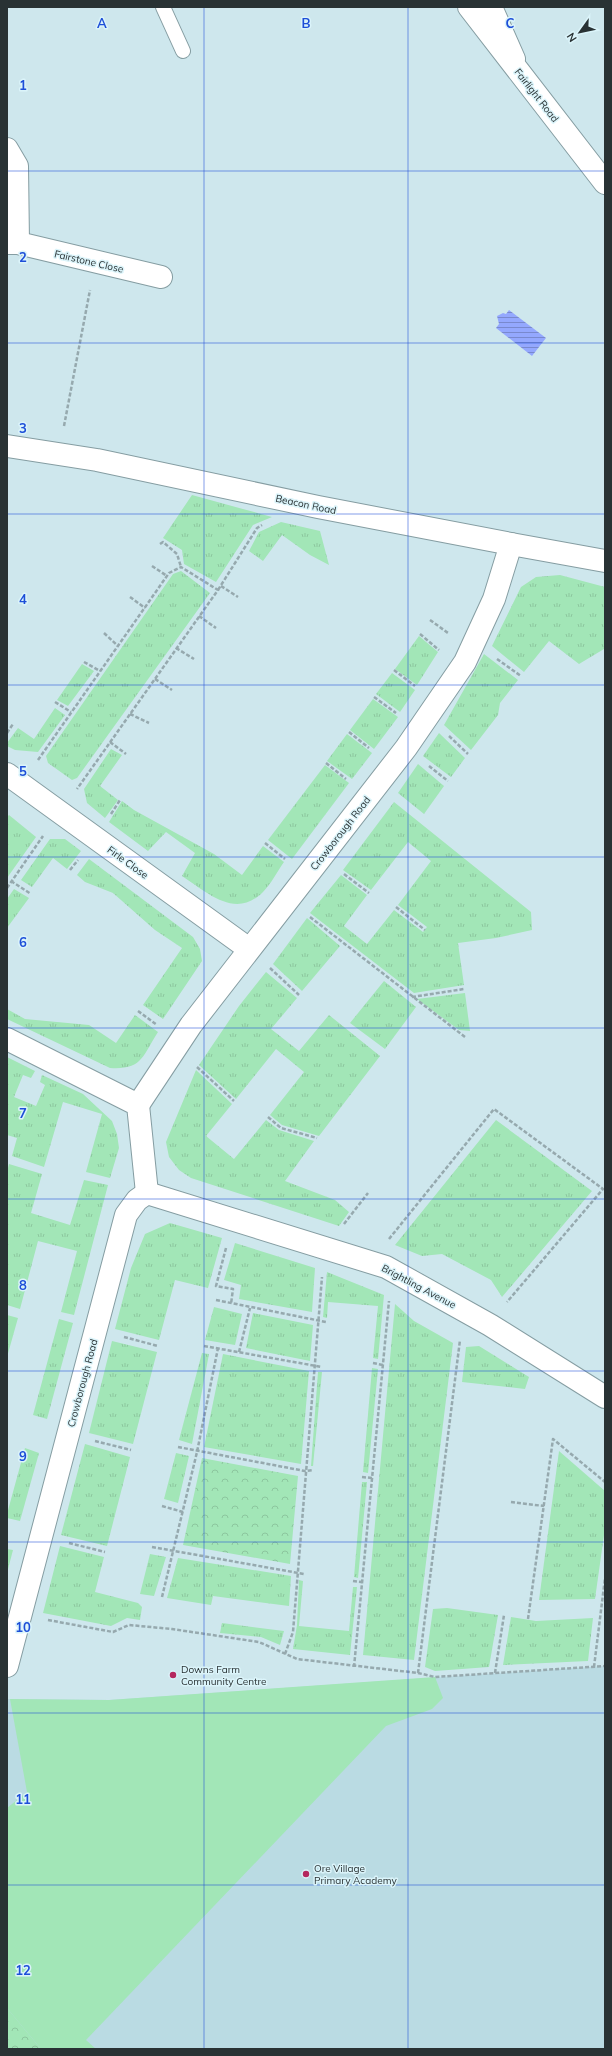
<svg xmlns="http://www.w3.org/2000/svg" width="612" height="2056" font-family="Mulish,sans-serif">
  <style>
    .built { fill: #badbe3 }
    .grass { fill: url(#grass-tufts) }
    .forest { fill: url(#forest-crowns) }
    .pitch { fill: #a2e6b7 }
    .water { fill: url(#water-rules) }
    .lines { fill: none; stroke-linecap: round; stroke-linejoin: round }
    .service-casing { stroke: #859da2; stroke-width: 16 }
    .minor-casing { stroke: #859da2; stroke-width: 24 }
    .tertiary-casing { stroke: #859da2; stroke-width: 24 }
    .path { stroke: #96a9ae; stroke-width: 2.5; stroke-dasharray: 4 2; stroke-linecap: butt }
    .service { stroke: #fff; stroke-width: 14 }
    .minor { stroke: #fff; stroke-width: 22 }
    .tertiary { stroke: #fff; stroke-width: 22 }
    .grid { fill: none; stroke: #1d4ed8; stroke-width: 1; stroke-opacity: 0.55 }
    .poi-dot { fill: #b4275e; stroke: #dbf4fa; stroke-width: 1.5 }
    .labels { text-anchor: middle; stroke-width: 3; stroke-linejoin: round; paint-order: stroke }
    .street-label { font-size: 10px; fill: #293234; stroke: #dbf4fa }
    .poi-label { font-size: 10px; fill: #293234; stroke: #dbf4fa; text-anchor: start }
    .grid-label { font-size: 13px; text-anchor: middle; font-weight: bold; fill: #1d4ed8; stroke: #dbf4fa; stroke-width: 3; stroke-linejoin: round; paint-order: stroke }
  </style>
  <defs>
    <pattern id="grass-tufts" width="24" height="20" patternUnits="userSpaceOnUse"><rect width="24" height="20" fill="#a2e6b7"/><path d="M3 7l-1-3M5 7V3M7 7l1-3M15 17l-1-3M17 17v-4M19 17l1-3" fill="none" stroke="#8cc69e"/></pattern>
    <pattern id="forest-crowns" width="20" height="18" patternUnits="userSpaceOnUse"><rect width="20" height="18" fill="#a2e6b7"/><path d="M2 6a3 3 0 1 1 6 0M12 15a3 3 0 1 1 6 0" fill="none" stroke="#8cc69e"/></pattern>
    <pattern id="water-rules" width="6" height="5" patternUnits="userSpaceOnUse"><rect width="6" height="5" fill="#94a8fe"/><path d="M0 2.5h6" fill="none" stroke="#7989ce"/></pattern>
  </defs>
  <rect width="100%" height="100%" fill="#cee7ed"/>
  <!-- built -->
  <polygon class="built" points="605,1666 605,2049 7,2049 7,1699 109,1700"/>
  <!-- grass -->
  <g class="grass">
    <polygon points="192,495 272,517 253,525 216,582 184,564 182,550 163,538"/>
    <polygon points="281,522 320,531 329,565 310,555 282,535 263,561 249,551 259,532"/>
    <polygon points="181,571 210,593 77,778 72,780 48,763 46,756 173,574"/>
    <polygon points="560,575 605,587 604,649 579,664 549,641 524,672 492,646 521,587 536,577"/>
    <polygon points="419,636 438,652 417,685 395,669"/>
    <polygon points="484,654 518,680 500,703 498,715 471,750 444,725"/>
    <polygon points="82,664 94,671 68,706 57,700"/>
    <polygon points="392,673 415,690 400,712 376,694"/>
    <polygon points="373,699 398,717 374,749 350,730"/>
    <polygon points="55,708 65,715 38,752 15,750 7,746 7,743 18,728 34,739"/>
    <polygon points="439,733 465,758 451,777 423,756"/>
    <polygon points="347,734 372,753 352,779 327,761"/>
    <polygon points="111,749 122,755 100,786 118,800 105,818 87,803 84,789"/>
    <polygon points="418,764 444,786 424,814 398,793"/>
    <polygon points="325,765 349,783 292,859 268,840"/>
    <path d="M 122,801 L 134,810 L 214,854 L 242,875 L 263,846 L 284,862 C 277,872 271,884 263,892 C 235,920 207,892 182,876 L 195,853 L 166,832 L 148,851 L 109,822 Z"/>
    <polygon points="394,802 531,912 532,930 496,938 458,943 464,985 414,993 310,913 341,875 367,895 344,926 367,944 394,910 423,932 427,927 398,905 431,861 408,842 371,890 343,870"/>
    <polygon points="9,815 36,837 7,878 7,817"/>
    <polygon points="50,839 65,839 81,851 67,869 53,858 32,887 21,880"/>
    <polygon points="89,859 193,937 200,949 202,961 163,1019 143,1005 182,948 155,930 113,893 85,882 77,875"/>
    <polygon points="14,889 29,898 7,928 7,899"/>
    <polygon points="307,918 340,946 302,991 273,964"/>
    <polygon points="266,972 297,998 271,1029 299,1051 329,1015 380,1056 319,1136 282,1125 270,1115 304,1072 276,1049 236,1099 199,1065 239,1006"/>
    <polygon points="384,981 416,1007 385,1049 350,1023"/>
    <polygon points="465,993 470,1031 459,1030 417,999"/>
    <path d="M 7,1009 L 25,1019 L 89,1025 L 116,1043 L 135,1015 L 158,1032 C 142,1057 142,1070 110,1068 L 7,1019 Z"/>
    <polygon points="7,1057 35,1071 31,1078 23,1075 14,1097 36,1106 45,1085 40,1082 42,1075 83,1094 112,1121 117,1134 119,1148 110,1178 86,1172 102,1114 63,1102 44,1167 12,1156 17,1138 7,1135"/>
    <polygon points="196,1070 232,1104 206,1136 234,1159 266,1120 279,1130 314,1141 285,1181 335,1200 349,1212 339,1226 191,1178 179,1170 169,1157 166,1142"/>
    <polygon points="496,1120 592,1191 502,1297 491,1280 442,1254 422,1256 395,1245"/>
    <polygon points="9,1164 42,1174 31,1213 70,1225 84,1180 108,1185 74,1315 61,1312 77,1251 38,1241 20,1309 7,1305 7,1172"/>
    <polygon points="170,1223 222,1238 208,1288 175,1280 159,1340 115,1329 131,1268 145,1234"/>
    <polygon points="235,1243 315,1268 312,1312 239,1299 241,1285 224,1280"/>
    <polygon points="327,1272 384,1295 378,1359 373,1358 378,1306 328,1302 327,1318 323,1317"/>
    <polygon points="395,1304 414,1321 453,1343 414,1660 363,1655"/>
    <polygon points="214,1307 242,1314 235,1345 205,1340"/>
    <polygon points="253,1313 313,1325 310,1361 246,1348"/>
    <polygon points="7,1315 18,1318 7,1357"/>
    <polygon points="59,1319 73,1323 47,1419 33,1415"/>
    <polygon points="112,1341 157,1352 133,1444 89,1433"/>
    <polygon points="479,1346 529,1377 525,1389 462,1382 466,1347"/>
    <polygon points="202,1353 209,1354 192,1444 179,1440"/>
    <polygon points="223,1354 309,1371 301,1464 204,1447"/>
    <polygon points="372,1368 378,1369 368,1473 363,1472"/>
    <polygon points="318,1372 322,1372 313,1466 311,1466"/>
    <polygon points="85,1444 130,1457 107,1546 61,1535"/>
    <polygon points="25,1448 39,1453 20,1521 7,1518 7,1514"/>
    <polygon points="559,1451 605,1491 605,1528 595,1599 539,1600"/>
    <polygon points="176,1453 189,1456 178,1503 164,1499"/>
    <polygon points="362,1482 367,1482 358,1578 354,1577"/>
    <polygon points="60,1546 104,1557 95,1592 138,1603 142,1607 140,1620 127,1618 111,1626 43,1613"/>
    <polygon points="7,1549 13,1550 7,1573"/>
    <polygon points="150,1554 166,1557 154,1596 140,1594"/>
    <polygon points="178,1558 291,1576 289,1606 213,1596 211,1605 167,1598"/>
    <polygon points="299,1580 303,1581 299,1626 349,1631 353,1587 357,1587 350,1655 293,1649 297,1625"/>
    <polygon points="447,1608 498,1615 489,1667 435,1671 425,1667 433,1609"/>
    <polygon points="511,1617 536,1621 593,1618 588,1661 503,1665"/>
    <polygon points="222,1623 284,1631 280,1645 261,1637 220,1633"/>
  </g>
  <!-- forest -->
  <g class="forest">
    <polygon points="202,1458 298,1476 290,1564 183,1545"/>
    <polygon points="7,2008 41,2049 7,2049"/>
  </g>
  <!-- pitch -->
  <polygon class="pitch" points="435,1677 443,1698 432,1709 386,1726 86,2040 96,2049 41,2049 7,2008 7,1808 27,1792 10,1699 109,1700"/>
  <!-- water -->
  <polygon class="water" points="509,310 546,338 532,356 496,328 499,324 497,316 503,313 506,314"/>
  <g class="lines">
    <!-- service casing -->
    <g class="service-casing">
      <polyline id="service" points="163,7 183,51"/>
    </g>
    <!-- minor casing -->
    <g class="minor-casing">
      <g id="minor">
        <polyline points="491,7 514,59"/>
        <polyline points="7,149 17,166 18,243"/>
        <polyline points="7,243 18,243 161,277"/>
        <polyline points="7,446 97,460 318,507 511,544 605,561"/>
        <polyline points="7,774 249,949"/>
        <polyline points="7,1039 138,1105 147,1193"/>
        <polyline points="138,1105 191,1025 406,748 465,662 494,599 511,544"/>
        <polyline points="147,1193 386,1267 490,1325 605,1397"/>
        <polyline points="7,1666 126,1215 137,1200 147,1193"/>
      </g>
    </g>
    <!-- tertiary casing -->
    <g class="tertiary-casing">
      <polyline id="tertiary" points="469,7 605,183"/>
    </g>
    <!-- path -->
    <g class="path">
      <polyline points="64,426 90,290"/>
      <polyline points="160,544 163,542 177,554 181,567"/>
      <polyline points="152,566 167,576"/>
      <polyline points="221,586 238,597"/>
      <polyline points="218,590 257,528 262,525"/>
      <polyline points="130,597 145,608"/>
      <polyline points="199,616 216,628"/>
      <polyline points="430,620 448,633"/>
      <polyline points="104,633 118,646"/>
      <polyline points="420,634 439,650"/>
      <polyline points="176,648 194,659"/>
      <polyline points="497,659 521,676"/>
      <polyline points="84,662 100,671"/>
      <polyline points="394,670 415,686"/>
      <polyline points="155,679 172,690"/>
      <polyline points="374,697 396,713"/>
      <polyline points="55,702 71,712"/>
      <polyline points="130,714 149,723"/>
      <polyline points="349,732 369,748"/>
      <polyline points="7,733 13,724"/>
      <polyline points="449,736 468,754"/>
      <polyline points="110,742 126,754"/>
      <polyline points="38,760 169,573 181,567 218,590 77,789"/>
      <polyline points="326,763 346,779"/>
      <polyline points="429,766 448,781"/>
      <polyline points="111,814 120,800"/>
      <polyline points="265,843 285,859"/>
      <polyline points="70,870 78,860"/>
      <polyline points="344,874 369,893"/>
      <polyline points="11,881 31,894"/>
      <polyline points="7,888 43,836"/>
      <polyline points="396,907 425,930"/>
      <polyline points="310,917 465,1037"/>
      <polyline points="270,968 299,995"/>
      <polyline points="412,997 464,989"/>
      <polyline points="138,1011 157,1025"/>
      <polyline points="197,1067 234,1101"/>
      <polyline points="268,1117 281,1128 317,1138"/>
      <polyline points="344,1224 368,1193"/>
      <polyline points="389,1239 494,1109 603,1189 507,1302"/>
      <polyline points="226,1248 216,1286 233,1289 231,1304"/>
      <polyline points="216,1300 326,1322"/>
      <polyline points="124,1337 158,1346"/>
      <polyline points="204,1346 322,1367"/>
      <polyline points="239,1352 250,1308"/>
      <polyline points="373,1363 383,1365"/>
      <polyline points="95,1441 131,1450"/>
      <polyline points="178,1447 305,1471 313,1470"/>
      <polyline points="362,1477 372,1478"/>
      <polyline points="511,1502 544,1506"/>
      <polyline points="162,1506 183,1512"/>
      <polyline points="69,1543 105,1552"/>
      <polyline points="152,1547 304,1574"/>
      <polyline points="353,1581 362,1582"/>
      <polyline points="162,1597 197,1452 218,1348"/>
      <polyline points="528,1619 553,1439 605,1482"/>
      <polyline points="48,1620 113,1632 129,1625 172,1629 259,1642 297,1659 418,1673 435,1677 605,1666"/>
      <polyline points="285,1654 293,1632 322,1277"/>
      <polyline points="354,1667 389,1301"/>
      <polyline points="594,1667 605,1578"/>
      <polyline points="418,1673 460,1340"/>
      <polyline points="495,1673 504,1615"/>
    </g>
    <!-- service -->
    <use href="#service" class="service"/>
    <!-- minor -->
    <use href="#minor" class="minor"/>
    <!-- tertiary -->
    <use href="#tertiary" class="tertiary"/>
  </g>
  <!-- grid -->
  <path class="grid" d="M 204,7 L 204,2049M 408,7 L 408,2049M 7,171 L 605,171M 7,343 L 605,343M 7,514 L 605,514M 7,685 L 605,685M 7,857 L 605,857M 7,1028 L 605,1028M 7,1199 L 605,1199M 7,1371 L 605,1371M 7,1542 L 605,1542M 7,1713 L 605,1713M 7,1885 L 605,1885"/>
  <!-- markers -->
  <g class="poi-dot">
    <circle cx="173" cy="1675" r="4"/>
    <circle cx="306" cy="1874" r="4"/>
  </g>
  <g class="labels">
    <!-- street labels -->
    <g class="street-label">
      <text transform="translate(537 95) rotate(52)" y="4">Fairlight Road</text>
      <text transform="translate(89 261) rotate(13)" y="4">Fairstone Close</text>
      <text transform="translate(306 504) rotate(12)" y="4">Beacon Road</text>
      <text transform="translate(340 833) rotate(-52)" y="4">Crowborough Road</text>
      <text transform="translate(128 862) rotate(36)" y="4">Firle Close</text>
      <text transform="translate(419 1286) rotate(28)" y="4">Brightling Avenue</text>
      <text transform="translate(82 1383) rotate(-75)" y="4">Crowborough Road</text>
    </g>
    <!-- poi labels -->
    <g class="poi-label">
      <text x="181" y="1673">Downs Farm<tspan x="181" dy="12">Community Centre</tspan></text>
      <text x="314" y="1872">Ore Village<tspan x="314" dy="12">Primary Academy</tspan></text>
    </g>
  </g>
  <g class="grid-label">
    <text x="102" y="28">A</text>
    <text x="306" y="28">B</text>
    <text x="510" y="28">C</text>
    <text x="23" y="90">1</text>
    <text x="23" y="262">2</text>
    <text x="23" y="433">3</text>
    <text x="23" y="604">4</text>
    <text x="23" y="776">5</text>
    <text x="23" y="947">6</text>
    <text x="23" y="1118">7</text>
    <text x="23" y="1290">8</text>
    <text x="23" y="1461">9</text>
    <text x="23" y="1632">10</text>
    <text x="23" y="1804">11</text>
    <text x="23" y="1975">12</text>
  </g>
  <!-- border -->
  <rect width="612" height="2056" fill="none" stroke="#293234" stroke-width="16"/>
  <!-- north arrow -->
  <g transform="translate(580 32) rotate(237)" stroke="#dbf4fa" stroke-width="3" paint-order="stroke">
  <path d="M0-3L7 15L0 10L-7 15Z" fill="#293234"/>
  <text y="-6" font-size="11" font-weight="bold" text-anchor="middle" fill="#293234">N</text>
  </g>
</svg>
